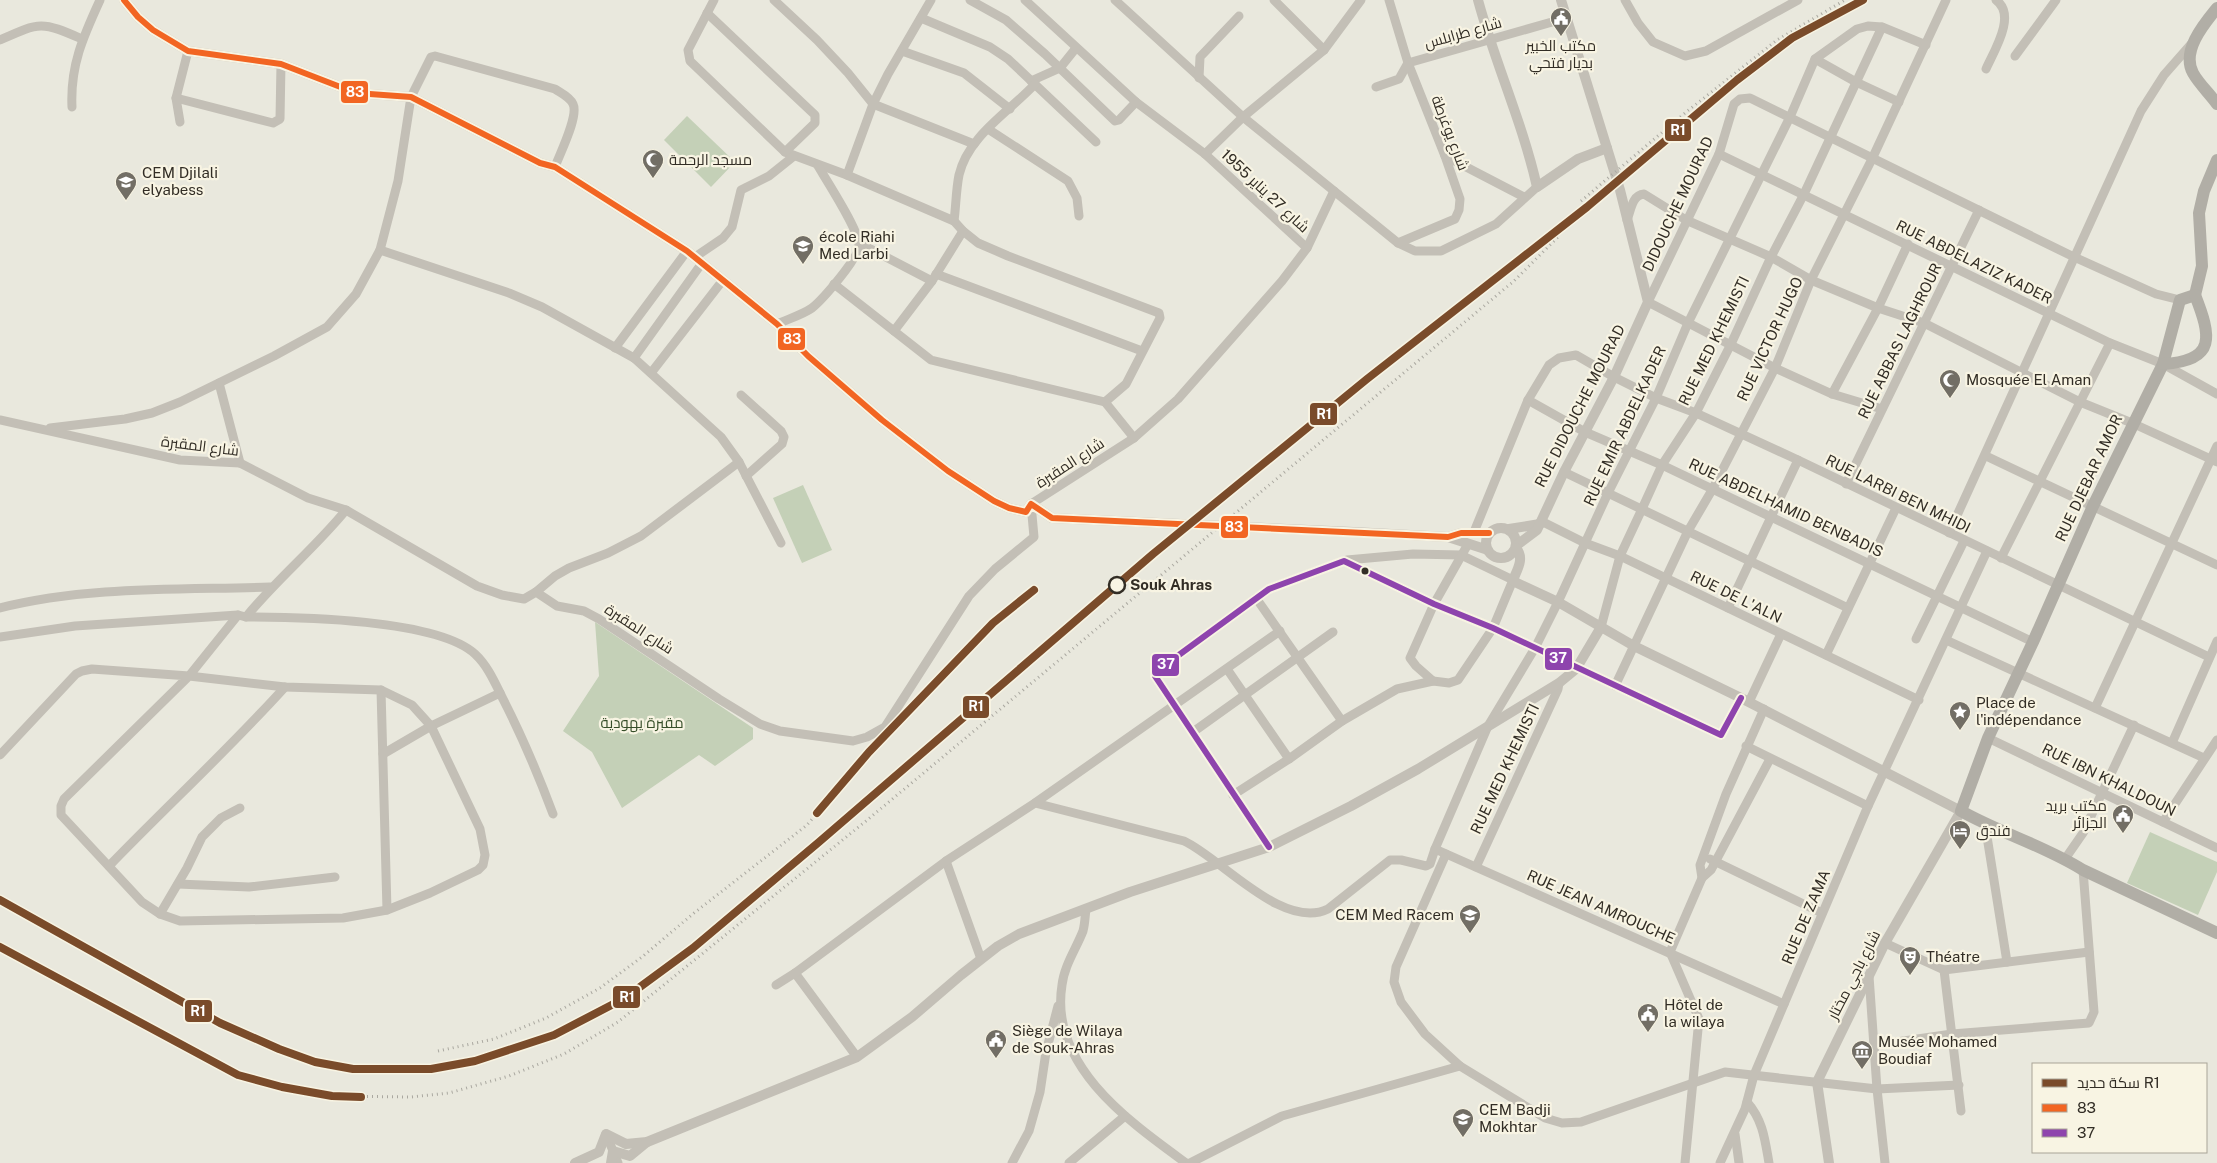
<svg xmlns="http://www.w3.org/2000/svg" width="2217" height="1163" font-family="'Public Sans',Cairo,sans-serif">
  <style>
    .green { fill: #c4d0b7 }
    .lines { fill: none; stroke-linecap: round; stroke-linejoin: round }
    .minor { stroke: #c3bfb6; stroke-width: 9 }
    .tertiary { stroke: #c3bfb6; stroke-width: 10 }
    .primary { stroke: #b1aea6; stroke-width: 12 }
    .rail { stroke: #aaa8a0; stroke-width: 3; stroke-dasharray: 1 4; stroke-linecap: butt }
    .tertiary-bridge { stroke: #c3bfb6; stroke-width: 10 }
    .bus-1-casing { stroke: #f8f4e3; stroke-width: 10 }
    .bus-2-casing { stroke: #f8f4e3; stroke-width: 10 }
    .bus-1 { stroke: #f26522; stroke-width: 6 }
    .bus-2 { stroke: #8e44ad; stroke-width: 6 }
    .rail-1-casing { stroke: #f8f4e3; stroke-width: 11 }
    .rail-1 { stroke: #7a4b2a; stroke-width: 8 }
    .bus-dot { fill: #322d25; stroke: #f8f4e3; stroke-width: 2 }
    .stop-dot { fill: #f8f4e3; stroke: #322d25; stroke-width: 2.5 }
    .labels { text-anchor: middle; stroke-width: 4.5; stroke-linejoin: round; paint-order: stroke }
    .street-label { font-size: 15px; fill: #322d25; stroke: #f8f4e3 }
    .poi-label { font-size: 15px; fill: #322d25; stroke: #f8f4e3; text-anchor: start }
    .stop-label { font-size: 15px; font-weight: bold; fill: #322d25; stroke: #f8f4e3; text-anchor: start }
    .park-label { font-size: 15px; fill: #374f2a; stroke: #f8f4e3 }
    .line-badge { stroke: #f8f4e3; stroke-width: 2 }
    .badge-label { font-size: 14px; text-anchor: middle; font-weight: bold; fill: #fff }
  </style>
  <rect width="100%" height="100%" fill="#e9e8dd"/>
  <!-- green -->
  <g class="green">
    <polygon points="687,116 735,162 711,187 664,140"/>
    <polygon points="803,485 832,550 802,563 773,498"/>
    <polygon points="595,622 753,728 753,739 715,766 699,755 622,808 592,752 563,731 599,676"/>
    <polygon points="2150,832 2217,862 2217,872 2198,915 2127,883"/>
  </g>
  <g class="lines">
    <!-- minor -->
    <g class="minor">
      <polyline points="714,0 688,50 690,61 785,152 847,175 954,221 963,231 978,243 1008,256 1159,313 1160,318 1126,384 1105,402"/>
      <polyline points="774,0 817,40 848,73 873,104 974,144"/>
      <polyline points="970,0 1006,20 1045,54 1115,121 1119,120 1136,102"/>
      <polyline points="1025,0 1136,102 1205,154 1307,248"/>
      <polyline points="1115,0 1243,117 1398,243 1415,251 1441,251 1496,224 1537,187"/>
      <polyline points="1274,0 1324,50"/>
      <polyline points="1389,0 1408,63 1445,156 1460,199 1459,210 1455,219 1398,243"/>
      <polyline points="1625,0 1638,23 1653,42 1685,56 1706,51 1798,0"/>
      <polyline points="707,13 815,115 815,123 785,152"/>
      <polyline points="921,18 990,47 1008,59 1096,142"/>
      <path d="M 0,40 C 40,22 41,21 82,39"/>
      <polyline points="902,51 964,73 1010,109"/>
      <polyline points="2015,56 2056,0"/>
      <polyline points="1815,59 1856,82 1899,102"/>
      <path d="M 1986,69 C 1994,51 2017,15 1996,0"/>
      <polyline points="1199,78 1200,57 1239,16"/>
      <polyline points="1031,81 1060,68 1076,48"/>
      <polyline points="1376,87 1399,79 1408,63 1566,18"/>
      <polyline points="176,98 273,123 280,119 281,64"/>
      <path d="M 72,107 C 70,66 83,37 100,0"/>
      <polyline points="180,122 176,98 188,51"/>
      <polyline points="988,129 1068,181 1077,198 1079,216"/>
      <polyline points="1205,154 1243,117 1324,50 1361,0"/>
      <polyline points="1719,154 2110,343 2163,364 2217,394"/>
      <polyline points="1445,156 1524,197"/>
      <polyline points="847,175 873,104 888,74 931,0"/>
      <path d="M 1627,220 C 1631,210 1632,195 1644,194 L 1686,220 L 1771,257 L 1811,280 L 1878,308 L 1924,323 L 2080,402 L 2132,423 L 2217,462"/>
      <path d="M 954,221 C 956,206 956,190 959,175 C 968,136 1009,112 1035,84"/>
      <polyline points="859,243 932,281"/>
      <polyline points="380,250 509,293 542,307 634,358 702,263"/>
      <polyline points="695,257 723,238 732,227 741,190 769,176 794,156"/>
      <polyline points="936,274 1142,351"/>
      <polyline points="834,284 931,360 1105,402 1134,438"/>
      <path d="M 777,324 C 788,319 802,315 812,308 C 822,300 861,256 859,244 C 858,229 827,181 818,166"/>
      <polyline points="894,331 932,281 963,231"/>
      <polyline points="615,348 687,251"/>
      <polyline points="634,358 721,437 739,462 781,543"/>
      <polyline points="651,373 723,280"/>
      <polyline points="219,383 240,463"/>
      <polyline points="1832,394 1878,308 1908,244"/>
      <polyline points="741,395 781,431 784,437 782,444 746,476"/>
      <polyline points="1528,400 1585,432 1662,465 2033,642"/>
      <polyline points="1882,409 1832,394 1775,368 1648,302 1719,154 1734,104 1740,99 1750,98 2074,257 2156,294 2180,300"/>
      <polyline points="0,420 180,460 240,463 308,498 346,510 477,586 502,595 524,599 536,592 557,606 584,611 599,619 719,699 760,724 780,731 853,741 867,737 885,727 969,596 995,569 1034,537 1031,504 1134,438 1178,399 1282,281 1307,248 1334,191"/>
      <path d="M 50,428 L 125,419 L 152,413 L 180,402 L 274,356 L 327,327 L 356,294 L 380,250 L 398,181 L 411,97 L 431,57 L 435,56 L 555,89 C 561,93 570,97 573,104 C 579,116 560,153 555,167"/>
      <polyline points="1986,456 2217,565"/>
      <polyline points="1564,472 1848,608"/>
      <polyline points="1846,484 1979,210"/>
      <polyline points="1541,521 1585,543 1620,556 1919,700"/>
      <polyline points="1474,532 1528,400 1549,365 1559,358 1576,355 1614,377 1656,398 1696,413 1798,460 2209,657"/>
      <polyline points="1949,533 2141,111 2164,75 2193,42"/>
      <polyline points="2001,558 2110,343"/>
      <polyline points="1347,560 1413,554 1461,555 1513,580 1493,628 1458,680 1449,683 1433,681"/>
      <polyline points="536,592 555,576 569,568 608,553 641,536 739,462"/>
      <polyline points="1256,598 1342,721"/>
      <path d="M 0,608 C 87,586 181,590 270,587"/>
      <polyline points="1728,608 1798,460"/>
      <path d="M 246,617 C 298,617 437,619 475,654 C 488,666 495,683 503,699 C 522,736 538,774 553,814"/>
      <polyline points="1601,627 1620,556 1642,509 1662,465 1696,413 1731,344 1771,257 1804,194 1882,27"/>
      <polyline points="0,637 75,626 238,615"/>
      <polyline points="1916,639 1964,541"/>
      <polyline points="1946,640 2204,758"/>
      <polyline points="1826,655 1896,508"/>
      <polyline points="1227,669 1289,759"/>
      <polyline points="1615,686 1688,531 1712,490 1775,368 1811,280 1872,159 1946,0"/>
      <polyline points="381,690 387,910"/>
      <polyline points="1749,702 1781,634"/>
      <polyline points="2095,708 2217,446"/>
      <polyline points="1193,732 1333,632"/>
      <polyline points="1988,738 2217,848"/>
      <polyline points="2172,743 2217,641"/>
      <polyline points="1746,746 1868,806"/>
      <polyline points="383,754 431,726 500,693"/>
      <path d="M 0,755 L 76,674 L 82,671 L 92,669 L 189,676 L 285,687 L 381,690 L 412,705 L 431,726 L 480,829 L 485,855 L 483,865 L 478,870 L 430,893 L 387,910 L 343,918 L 180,921 L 160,914 L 142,902 L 61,815 L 61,806 L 64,799 L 189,676 L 238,615 L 246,617 C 277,579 315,548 346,510"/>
      <polyline points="1233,795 1289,759 1342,721 1397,689 1433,681 1416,666 1410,658 1434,604 1468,544"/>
      <path d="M 1035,803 L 1184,841 C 1221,858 1283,931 1328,909 L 1390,860 L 1401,860 L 1426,866 L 1430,864 L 1435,849 L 1784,1004"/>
      <polyline points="2163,822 2217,740"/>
      <polyline points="1985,824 2007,962"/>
      <polyline points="1269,847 1155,676 1157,671 1269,589 1344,561 1434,604 1493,628 1721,735 1741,698"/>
      <polyline points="1435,849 1488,726 1535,648 1558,602 1608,493 1656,398 1688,323 1790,117 1815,59 1857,29 1868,26 1882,27 1926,45"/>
      <polyline points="1446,854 1396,967 1394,982 1401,1002 1425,1034 1460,1066 1545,1118 1562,1123 1581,1122 1725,1072 1877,1089 1959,1085"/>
      <polyline points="1710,859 1822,913"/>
      <polyline points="2065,859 2083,833 2134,725"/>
      <polyline points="946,861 981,959"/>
      <path d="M 109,866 C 167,806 229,749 285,687"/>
      <polyline points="1476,867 1558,689 1559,683"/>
      <polyline points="1702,878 1700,865 1726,794 1764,709"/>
      <polyline points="178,884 249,887 335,877"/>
      <path d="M 1086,909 C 1085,916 1085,924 1083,931 C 1076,949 1064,966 1062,985 C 1049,1066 1130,1122 1186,1163"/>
      <polyline points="160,914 187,868 202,837 221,818 240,808"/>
      <polyline points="1885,943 1944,970"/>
      <polyline points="795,973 857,1057"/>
      <polyline points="1869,976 1877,1089 1885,1163"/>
      <polyline points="776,985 795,973 946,861 1035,803 1280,631"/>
      <polyline points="1876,1045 1952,1034 2089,1023 2094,1012 2083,870"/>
      <path d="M 1747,1102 C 1763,1120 1765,1140 1769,1163"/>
      <polyline points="1961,1111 1944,970 2089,952"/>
      <polyline points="606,1134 618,1163"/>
      <polyline points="1735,1134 1739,1163"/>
      <polyline points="1012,1163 1029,1131 1040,1092 1046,1052 1058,1006"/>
      <polyline points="1069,1163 1125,1116"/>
      <polyline points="1190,1163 1282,1116 1460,1066"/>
      <polyline points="1685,1163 1699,1019 1670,952 1702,878 1711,870 1770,759"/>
      <polyline points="1720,1163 1745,1109 1754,1075 1868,806 1987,551"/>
    </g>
    <!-- tertiary -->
    <g class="tertiary">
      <polyline points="124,0 138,17 153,30 188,51 281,64 356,93 411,97 540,163 555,167 687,251 777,324 808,356 882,420 948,471 994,501 1009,508 1026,512 1031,504 1052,518"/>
      <path d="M 1478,0 C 1495,63 1523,124 1537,187 L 1578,159 L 1607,148"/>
      <circle cx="1501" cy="543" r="15"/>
      <polyline points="1509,529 1540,524"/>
      <polyline points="1353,532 1448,537 1461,533 1489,533"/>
      <polyline points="1448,537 1488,550"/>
      <polyline points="1517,545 1537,530 1564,472 1614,377 1648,302 1620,190 1561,0"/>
      <path d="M 1516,548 C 1525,558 1517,570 1513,580 L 1517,583 L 1558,602 L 1634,646 L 1741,698 L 1961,811 L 1885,943 L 1817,1082 L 1829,1163"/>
      <polyline points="575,1163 599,1152 606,1134 626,1144 647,1142 857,1057 912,1017 961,975 998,946 1019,934 1130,892 1269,847 1351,806 1418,769 1559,683 1576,669 1601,627"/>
      <polyline points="611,1163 613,1151 630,1156 647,1142"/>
    </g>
    <!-- primary -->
    <g class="primary">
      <path d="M 2217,8 C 2204,24 2181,51 2193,73 C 2199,84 2210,94 2217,104"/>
      <path d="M 2195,295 L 2180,300 L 2163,364 L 2093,506 L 2033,642 L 1988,738 L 1961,811 C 2000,833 2045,846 2083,870 L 2217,933"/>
      <polyline points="2195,295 2202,266 2199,213 2204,191 2217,160"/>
      <path d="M 2163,364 C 2217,361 2211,336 2195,295"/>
    </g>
    <!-- rail -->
    <g class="rail">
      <polyline points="1581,201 1685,113 1777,40 1845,0"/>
      <polyline points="438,1051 494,1039 546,1018 600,988 642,957 694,913 807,825 869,752 915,704 993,623 1034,590"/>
      <polyline points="315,1062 353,1069 394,1070 431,1069 475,1061 554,1035 625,998 693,948 778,876 1153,554 1367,379 1587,207"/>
      <polyline points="332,1096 411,1097 449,1093 509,1076 564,1054 618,1022 866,821 1514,281 1559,236"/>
    </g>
    <!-- tertiary-bridge -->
    <polyline class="tertiary-bridge" points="1052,518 1353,532"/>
    <!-- bus-1 casing -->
    <g class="bus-1-casing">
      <polyline id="bus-1" points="124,0 138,17 153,30 188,51 281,64 356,93 411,97 540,163 555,167 687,251 777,324 808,356 882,420 948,471 994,501 1009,508 1026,512 1031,504 1052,518 1448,537 1461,533 1489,533"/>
    </g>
    <!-- bus-2 casing -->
    <g class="bus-2-casing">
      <polyline id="bus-2" points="1269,847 1155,676 1157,671 1269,589 1344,561 1434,604 1493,628 1721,735 1741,698"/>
    </g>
    <!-- bus-1 -->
    <use href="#bus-1" class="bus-1"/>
    <!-- bus-2 -->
    <use href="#bus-2" class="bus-2"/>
    <!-- rail-1 casing -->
    <g class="rail-1-casing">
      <g id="rail-1">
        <polyline points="817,813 869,752 993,623 1034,590"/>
        <polyline points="0,900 220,1023 279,1049 315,1062 353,1069 431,1069 475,1061 554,1035 625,998 693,948 819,842 1153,554 1367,379 1587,207 1737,80 1792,38 1863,0"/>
        <polyline points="0,947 238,1075 282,1087 332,1096 361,1097"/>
      </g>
    </g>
    <!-- rail-1 -->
    <use href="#rail-1" class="rail-1"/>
  </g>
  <!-- icons -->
  <defs>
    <g id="civic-pin" transform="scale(1.125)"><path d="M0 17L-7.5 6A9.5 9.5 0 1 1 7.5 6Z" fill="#726e65" stroke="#f8f4e3"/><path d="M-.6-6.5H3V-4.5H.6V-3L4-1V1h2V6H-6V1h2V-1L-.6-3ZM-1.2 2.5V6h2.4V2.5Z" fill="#fff"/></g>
    <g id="mosque-pin" transform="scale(1.125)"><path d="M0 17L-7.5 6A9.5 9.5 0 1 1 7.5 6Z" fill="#726e65" stroke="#f8f4e3"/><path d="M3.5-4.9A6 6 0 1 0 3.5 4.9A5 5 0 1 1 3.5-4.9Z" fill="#fff"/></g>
    <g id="school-pin" transform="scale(1.125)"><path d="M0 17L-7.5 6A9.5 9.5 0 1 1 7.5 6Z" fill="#726e65" stroke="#f8f4e3"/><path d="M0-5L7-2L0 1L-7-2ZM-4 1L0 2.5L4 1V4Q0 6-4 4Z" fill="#fff"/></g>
    <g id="sight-pin" transform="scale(1.125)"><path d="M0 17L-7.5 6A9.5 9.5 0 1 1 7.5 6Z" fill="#726e65" stroke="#f8f4e3"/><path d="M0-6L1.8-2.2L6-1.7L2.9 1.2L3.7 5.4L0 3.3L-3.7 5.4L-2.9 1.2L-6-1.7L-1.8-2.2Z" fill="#fff"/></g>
    <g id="hotel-pin" transform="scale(1.125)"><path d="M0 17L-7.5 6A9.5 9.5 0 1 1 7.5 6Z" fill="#726e65" stroke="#f8f4e3"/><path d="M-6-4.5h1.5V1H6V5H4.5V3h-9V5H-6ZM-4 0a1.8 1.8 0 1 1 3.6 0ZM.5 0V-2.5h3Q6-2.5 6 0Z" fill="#fff"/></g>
    <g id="theatre-pin" transform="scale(1.125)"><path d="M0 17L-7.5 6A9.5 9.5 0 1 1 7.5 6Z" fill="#726e65" stroke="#f8f4e3"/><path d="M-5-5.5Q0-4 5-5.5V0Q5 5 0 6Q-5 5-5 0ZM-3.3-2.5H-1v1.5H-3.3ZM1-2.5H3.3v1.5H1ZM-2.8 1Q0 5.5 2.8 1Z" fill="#fff"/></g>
    <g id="museum-pin" transform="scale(1.125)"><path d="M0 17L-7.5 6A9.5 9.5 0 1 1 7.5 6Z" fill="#726e65" stroke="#f8f4e3"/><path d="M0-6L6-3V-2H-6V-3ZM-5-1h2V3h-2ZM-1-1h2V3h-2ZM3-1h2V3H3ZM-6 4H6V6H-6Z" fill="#fff"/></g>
  </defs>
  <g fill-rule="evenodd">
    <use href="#civic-pin" x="1561" y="18"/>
    <use href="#mosque-pin" x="653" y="160"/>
    <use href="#school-pin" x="126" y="182"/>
    <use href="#school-pin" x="803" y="246"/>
    <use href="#mosque-pin" x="1950" y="380"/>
    <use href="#sight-pin" x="1960" y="712"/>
    <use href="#civic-pin" x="2123" y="815"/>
    <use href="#hotel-pin" x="1960" y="831"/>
    <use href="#school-pin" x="1470" y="915"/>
    <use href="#theatre-pin" x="1910" y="957"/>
    <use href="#civic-pin" x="1648" y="1014"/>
    <use href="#civic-pin" x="996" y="1040"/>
    <use href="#museum-pin" x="1862" y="1051"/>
    <use href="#school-pin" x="1463" y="1119"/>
  </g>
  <!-- markers -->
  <circle class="bus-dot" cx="1365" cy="571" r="4.5"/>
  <circle class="stop-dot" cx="1117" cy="585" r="8"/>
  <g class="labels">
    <!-- street labels -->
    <g class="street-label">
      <text transform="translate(1463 33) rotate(-16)" y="5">شارع طرابلس</text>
      <text transform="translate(1450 133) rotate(69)" y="5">شارع يوغرطة</text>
      <text transform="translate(1265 191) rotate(43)" y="5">شارع 27 يناير 1955</text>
      <text transform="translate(1678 204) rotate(-65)" y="5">DIDOUCHE MOURAD</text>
      <text transform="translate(1974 262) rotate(26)" y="5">RUE ABDELAZIZ KADER</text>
      <text transform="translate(1770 339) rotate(-65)" y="5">RUE VICTOR HUGO</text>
      <text transform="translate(1714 341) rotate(-64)" y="5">RUE MED KHEMISTI</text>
      <text transform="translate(1900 341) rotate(-64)" y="5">RUE ABBAS LAGHROUR</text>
      <text transform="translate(1580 406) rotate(-63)" y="5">RUE DIDOUCHE MOURAD</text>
      <text transform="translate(1625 426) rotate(-65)" y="5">RUE EMIR ABDELKADER</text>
      <text transform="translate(200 446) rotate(7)" y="5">شارع المقبرة</text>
      <text transform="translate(1070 463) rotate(-33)" y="5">شارع المقبرة</text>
      <text transform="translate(2089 478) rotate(-65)" y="5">RUE DJEBAR AMOR</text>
      <text transform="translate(1898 494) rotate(26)" y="5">RUE LARBI BEN MHIDI</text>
      <text transform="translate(1786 508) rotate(25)" y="5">RUE ABDELHAMID BENBADIS</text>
      <text transform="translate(1736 597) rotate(26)" y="5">RUE DE L'ALN</text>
      <text transform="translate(639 629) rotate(33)" y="5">شارع المقبرة</text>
      <text transform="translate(1505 769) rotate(-65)" y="5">RUE MED KHEMISTI</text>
      <text transform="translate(2109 780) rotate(26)" y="5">RUE IBN KHALDOUN</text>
      <text transform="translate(1601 907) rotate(24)" y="5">RUE JEAN AMROUCHE</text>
      <text transform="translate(1806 917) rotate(-67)" y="5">RUE DE ZAMA</text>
      <text transform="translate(1854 975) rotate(-63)" y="5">شارع باجي مختار</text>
    </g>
    <!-- poi labels -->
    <g class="poi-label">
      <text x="1561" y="51" text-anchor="middle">مكتب الخبير<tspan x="1561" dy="17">بديار فتحي</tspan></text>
      <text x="669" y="165">مسجد الرحمة</text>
      <text x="142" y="178">CEM Djilali<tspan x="142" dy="17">elyabess</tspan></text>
      <text x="819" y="242">école Riahi<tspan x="819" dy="17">Med Larbi</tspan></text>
      <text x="1966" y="385">Mosquée El Aman</text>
      <text x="1976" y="708">Place de<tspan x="1976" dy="17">l'indépendance</tspan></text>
      <text x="2107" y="811" text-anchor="end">مكتب بريد<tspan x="2107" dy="17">الجزائر</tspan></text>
      <text x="1976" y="836">فندق</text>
      <text x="1454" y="920" text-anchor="end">CEM Med Racem</text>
      <text x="1926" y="962">Théatre</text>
      <text x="1664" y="1010">Hôtel de<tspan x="1664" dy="17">la wilaya</tspan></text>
      <text x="1012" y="1036">Siège de Wilaya<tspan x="1012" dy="17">de Souk-Ahras</tspan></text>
      <text x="1878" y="1047">Musée Mohamed<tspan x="1878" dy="17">Boudiaf</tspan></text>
      <text x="1479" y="1115">CEM Badji<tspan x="1479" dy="17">Mokhtar</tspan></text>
    </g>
    <!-- stop labels -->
    <g class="stop-label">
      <text x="1130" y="590">Souk Ahras</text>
    </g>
    <!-- park labels -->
    <g class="park-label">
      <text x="642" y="728">مقبرة يهودية</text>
    </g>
  </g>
  <g class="line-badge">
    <rect x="340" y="80" width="29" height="24" rx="5" fill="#f26522"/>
    <rect x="1664" y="118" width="28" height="24" rx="5" fill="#7a4b2a"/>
    <rect x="777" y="327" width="29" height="24" rx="5" fill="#f26522"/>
    <rect x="1309" y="402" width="29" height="24" rx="5" fill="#7a4b2a"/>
    <rect x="1220" y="515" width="29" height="24" rx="5" fill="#f26522"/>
    <rect x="1544" y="647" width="29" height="24" rx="5" fill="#8e44ad"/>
    <rect x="1151" y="653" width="29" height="24" rx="5" fill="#8e44ad"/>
    <rect x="962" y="695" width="28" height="24" rx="5" fill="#7a4b2a"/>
    <rect x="612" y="985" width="29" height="24" rx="5" fill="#7a4b2a"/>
    <rect x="184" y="999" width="29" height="24" rx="5" fill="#7a4b2a"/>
  </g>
  <g class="badge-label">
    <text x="355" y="97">83</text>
    <text x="1678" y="135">R1</text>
    <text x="792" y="344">83</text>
    <text x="1324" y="419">R1</text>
    <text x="1234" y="532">83</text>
    <text x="1558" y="663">37</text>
    <text x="1166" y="669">37</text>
    <text x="976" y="711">R1</text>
    <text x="627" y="1002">R1</text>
    <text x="198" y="1016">R1</text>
  </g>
  <!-- legend -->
  <rect x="2032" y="1063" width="175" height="90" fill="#f8f4e3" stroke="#a9a497"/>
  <rect x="2042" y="1079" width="25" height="8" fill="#7a4b2a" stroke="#a9a497"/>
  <text x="2077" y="1088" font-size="15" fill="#322d25">سكة حديد R1</text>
  <rect x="2042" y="1104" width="25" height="8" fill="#f26522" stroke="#a9a497"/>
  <text x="2077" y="1113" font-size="15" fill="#322d25">83</text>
  <rect x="2042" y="1129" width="25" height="8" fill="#8e44ad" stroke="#a9a497"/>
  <text x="2077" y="1138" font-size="15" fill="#322d25">37</text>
</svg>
